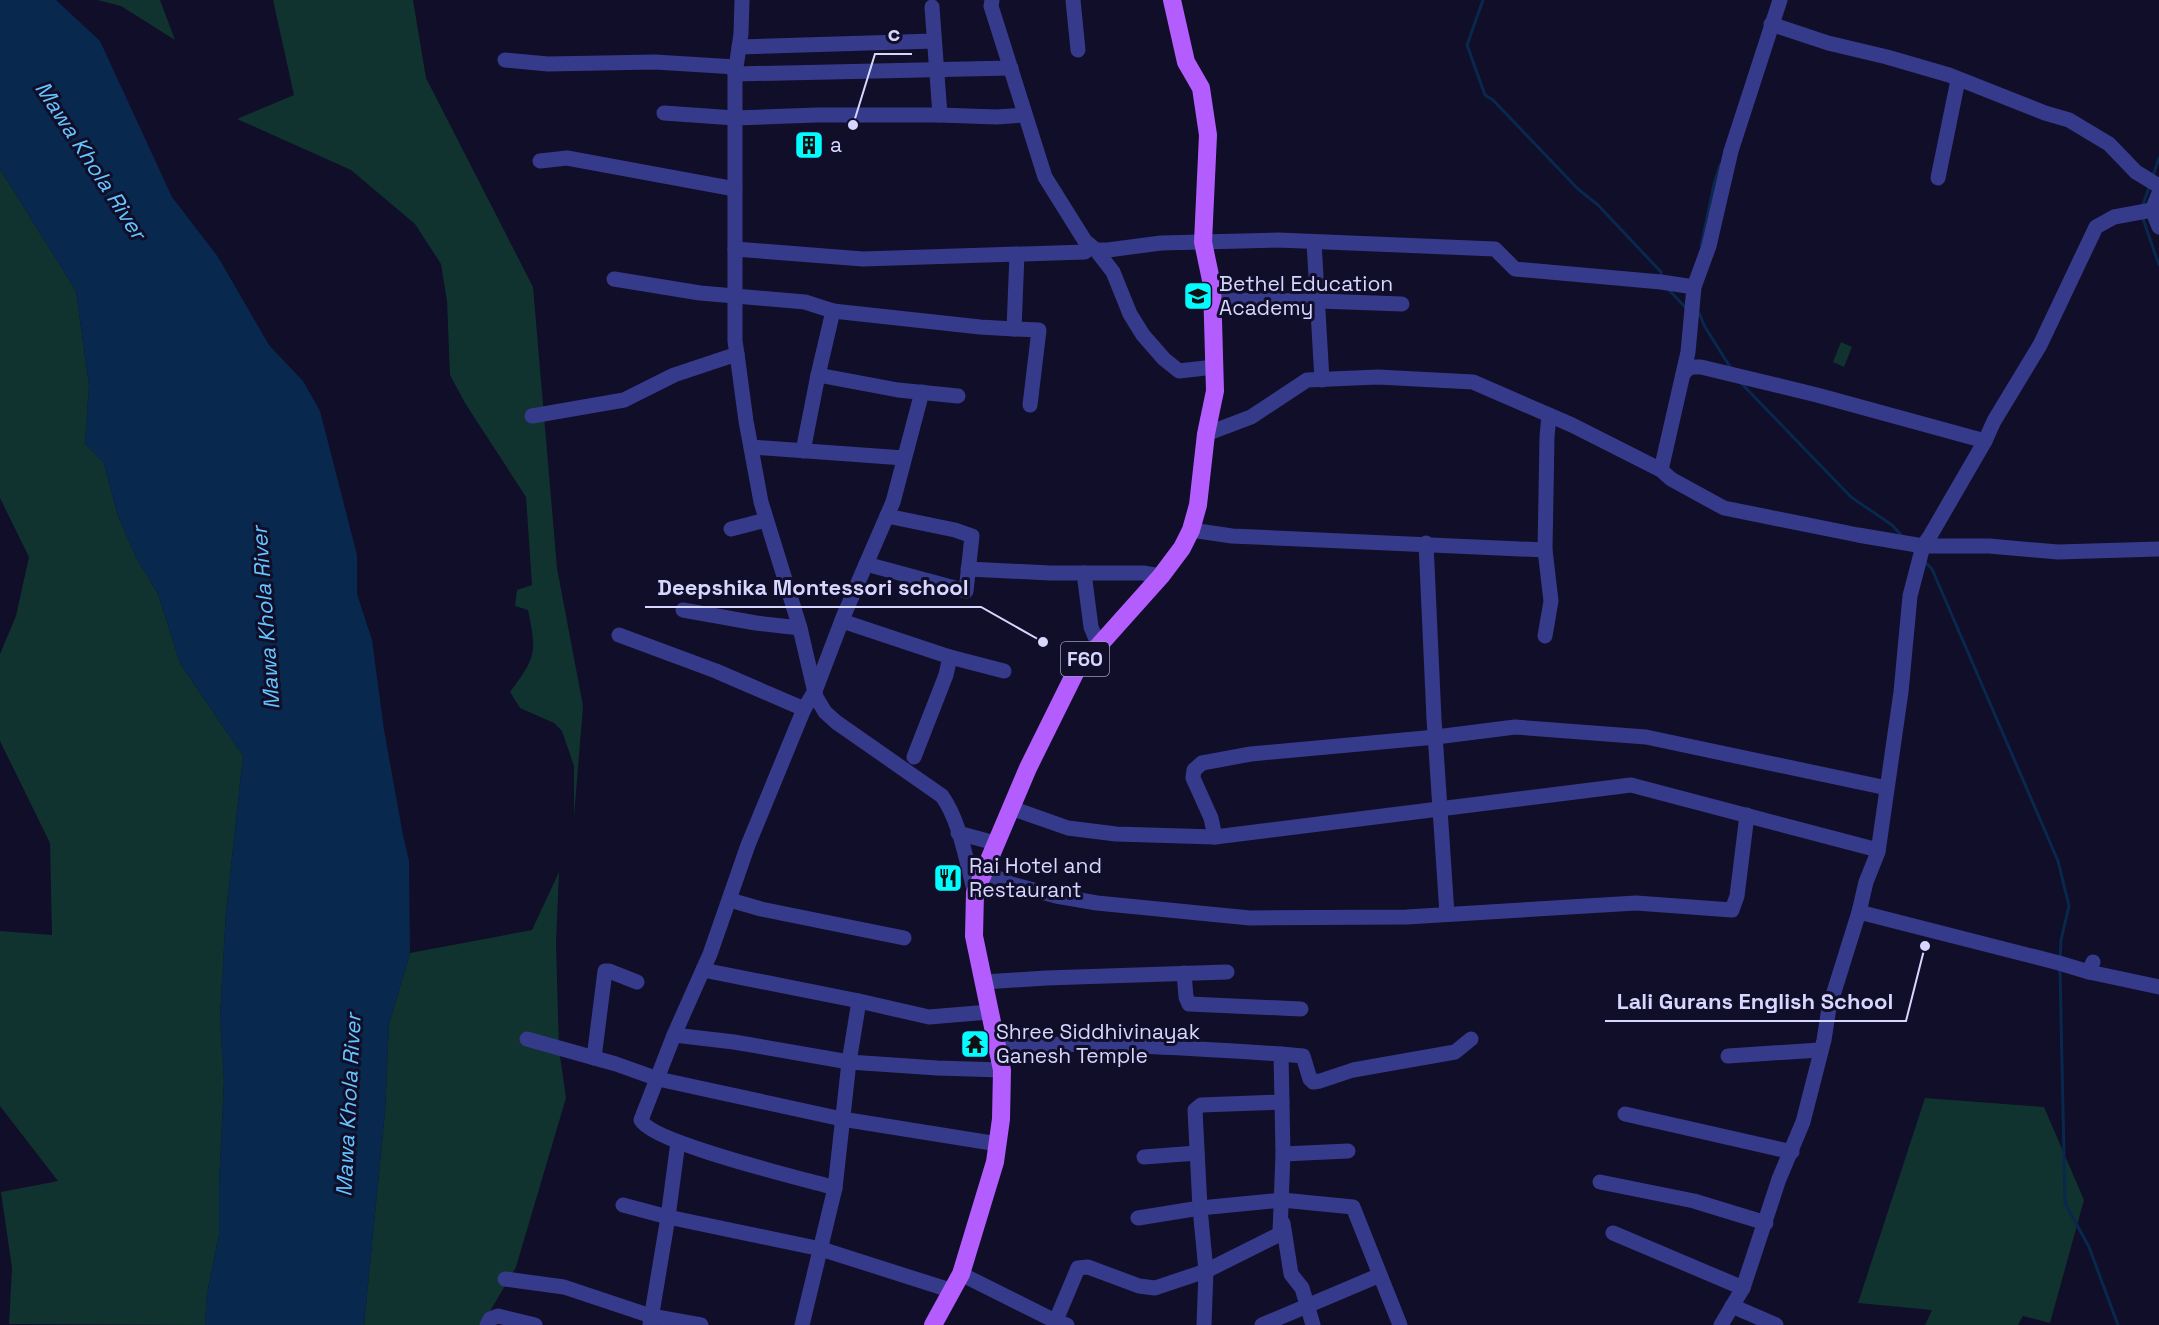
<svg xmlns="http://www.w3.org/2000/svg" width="2159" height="1325" font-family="'Space Grotesk',sans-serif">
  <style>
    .green { fill: #10332f }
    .water { fill: #08284e }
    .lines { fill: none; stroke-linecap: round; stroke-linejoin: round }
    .stream { stroke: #08284e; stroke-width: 3 }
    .minor { stroke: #363a8b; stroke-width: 15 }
    .major { stroke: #b45dff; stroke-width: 18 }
    .labels { text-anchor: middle; stroke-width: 6; stroke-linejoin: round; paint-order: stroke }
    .shield { fill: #100e29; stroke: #9b9abf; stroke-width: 1.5 }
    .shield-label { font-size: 20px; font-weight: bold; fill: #d7d6ff }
    .poi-label { font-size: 21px; fill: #d7d6ff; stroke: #100e29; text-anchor: start }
    .water-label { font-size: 22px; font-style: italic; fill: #64c5ff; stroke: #100e29 }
    .leader { fill: none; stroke: #d7d6ff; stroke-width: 2 }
    .callout-dot { fill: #d7d6ff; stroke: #100e29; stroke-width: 2 }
    .callout-label { font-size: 22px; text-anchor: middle; font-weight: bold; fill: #d7d6ff; stroke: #100e29; stroke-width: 6; stroke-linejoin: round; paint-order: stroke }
  </style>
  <rect width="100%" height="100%" fill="#100e29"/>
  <!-- green -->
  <g class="green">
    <polygon points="97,0 160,0 175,40 121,6"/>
    <path d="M 273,0 L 413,0 L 426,78 L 533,287 L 557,568 L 583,706 L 574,817 L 574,766 L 562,731 L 554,723 L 520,708 L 510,692 C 536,657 537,653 528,610 L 515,606 L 517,590 L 532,585 L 526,497 L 465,403 L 450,375 L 447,301 L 441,264 L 415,224 L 351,170 L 237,119 L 294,95 Z"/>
    <polygon points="0,169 76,291 89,385 85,444 104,463 118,516 137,559 158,594 180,663 243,756 226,913 220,1018 224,1081 219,1184 219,1235 207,1294 205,1325 9,1324 12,1268 1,1192 58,1181 0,1106 0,931 52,935 50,843 0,741 0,654 16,616 29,557 0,498"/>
    <polygon points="1841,342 1852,347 1844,367 1833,362"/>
    <polygon points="559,872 556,943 559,1049 566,1098 516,1267 482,1325 364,1325 385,1112 389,1024 410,953 532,930"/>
    <polygon points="1925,1098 2044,1107 2084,1200 2050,1323 2023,1316 2018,1325 1925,1325 1932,1310 1858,1303"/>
  </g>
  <!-- water -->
  <polygon class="water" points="0,0 56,0 100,41 172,197 218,257 269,345 303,381 320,411 357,555 357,594 372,640 384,730 403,835 409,861 410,953 389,1024 385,1112 364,1325 205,1325 207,1294 219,1235 219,1184 224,1081 220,1018 226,913 243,756 180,663 158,594 137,559 118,516 104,463 85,444 89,385 76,291 0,169"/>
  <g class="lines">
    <!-- stream -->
    <g class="stream">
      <polyline points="1483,0 1467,45 1485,95 1493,100 1578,189 1598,205 1661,272 1661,278"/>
      <polyline points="2153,176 2159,158"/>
      <polyline points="2142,207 2150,185"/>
      <polyline points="2142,216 2159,265"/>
      <polyline points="1701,246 1714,184 1720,165"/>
      <polyline points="1667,288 1687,309"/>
      <polyline points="1698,311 1705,327 1732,370"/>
      <polyline points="1741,383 1851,497 1892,525 1903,537"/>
      <polyline points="1925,562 1932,569 2058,861 2069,906 2061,940 2060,959"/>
      <polyline points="2060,969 2065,1203 2089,1247 2118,1325"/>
    </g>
    <!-- minor -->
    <g class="minor">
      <path d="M 742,0 L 741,34 L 735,74 L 735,341 L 737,354 L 746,421 L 761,502 L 800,628 L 816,697 L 825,712 L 836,722 L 942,796 C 961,823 966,862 975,893"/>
      <polyline points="992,0 991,6 1045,177 1085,241 1096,250 1108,250 1161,243 1278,240 1495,249 1515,269 1661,282 1694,287"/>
      <polyline points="1073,0 1078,50"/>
      <polyline points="932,7 940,115"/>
      <polyline points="1771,24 1828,43 1887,57 1949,75 2045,113 2069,120 2109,144 2136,172 2159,186"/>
      <polyline points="739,47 934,41"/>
      <polyline points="505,60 548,64 655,62 736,67"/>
      <polyline points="735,74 1011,68"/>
      <polyline points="664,113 735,118 817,115 940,115 996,117 1024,115"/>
      <polyline points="540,161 567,158 735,189"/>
      <polyline points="1938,178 1958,80"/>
      <polyline points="2159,193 2152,210 2159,227"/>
      <polyline points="1314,242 1322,380"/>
      <polyline points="735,249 863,259 1085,252 1091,246"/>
      <polyline points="1096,250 1113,272 1130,314 1143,335 1164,359 1179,371 1214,367"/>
      <polyline points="614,279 700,293 805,302 833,311"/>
      <polyline points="1213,300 1319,301 1402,304"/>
      <polyline points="1014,329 1039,330 1030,405"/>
      <polyline points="1683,374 1690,367 1701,367 1817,395 1985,441"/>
      <polyline points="958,396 898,390 818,375 833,311 980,327 1014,329 1017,254"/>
      <polyline points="532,416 624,400 674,375 737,354"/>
      <polyline points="1206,434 1251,417 1307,380 1378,377 1473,382 1572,425 1661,470 1671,479 1724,508 1858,535 1923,546 1989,546 2058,552 2159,549"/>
      <polyline points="751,447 904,458"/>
      <polyline points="803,451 818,375"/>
      <polyline points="1661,470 1688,352 1694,287 1709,246 1731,151 1780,0"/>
      <polyline points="731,529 766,520"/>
      <polyline points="1191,530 1232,536 1545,550"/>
      <polyline points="1426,543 1434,719 1447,914"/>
      <polyline points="866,564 966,591 972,536 955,530 887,516"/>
      <polyline points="968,569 1050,573 1143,573 1161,576"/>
      <polyline points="1084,573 1091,627 1098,644"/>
      <polyline points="683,610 756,623 800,628"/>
      <polyline points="842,621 950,657 946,675 914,757"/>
      <polyline points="619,635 716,671 804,709 815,691 844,615 893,502 922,392"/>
      <polyline points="1545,636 1551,601 1545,550 1547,437 1549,415"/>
      <polyline points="950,657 1004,671"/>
      <path d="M 804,709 L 748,845 L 710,954 L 674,1035 L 641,1120 C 652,1143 804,1179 835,1188"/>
      <polyline points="1011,808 1068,828 1116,834 1215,837 1631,785 1878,850"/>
      <polyline points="958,833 995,843"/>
      <polyline points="1215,837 1211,818 1193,778 1194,770 1202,763 1251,754 1436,737 1515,727 1646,737 1887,788"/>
      <polyline points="983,871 1011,884 1056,896 1097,903 1250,918 1407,917 1636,903 1732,910 1737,896 1747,815"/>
      <polyline points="730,900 761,909 904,938"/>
      <polyline points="1859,912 2059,963 2089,972 2093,962"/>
      <polyline points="2089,972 2159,987"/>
      <polyline points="1184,973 1186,997 1189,1004 1301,1009"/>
      <polyline points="983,982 1046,978 1227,972"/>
      <polyline points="859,1001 929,1017 989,1012"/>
      <polyline points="674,1035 734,1042 849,1062 859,1001 703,970"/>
      <polyline points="527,1039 616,1064 658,1079 842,1119 998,1144"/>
      <path d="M 998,1045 C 1093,1042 1186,1048 1281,1054 L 1283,1154 L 1280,1232 L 1276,1236 L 1206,1271 L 1155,1288 L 1139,1286 L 1088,1267 L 1078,1268 L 1054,1325"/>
      <polyline points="1281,1054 1303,1056 1310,1079 1313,1082 1320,1081 1353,1070 1455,1052 1471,1039"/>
      <polyline points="1728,1056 1820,1050"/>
      <polyline points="594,1058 605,971 609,971 637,982"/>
      <polyline points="1625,1114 1792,1152"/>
      <polyline points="1283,1154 1348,1151"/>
      <polyline points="1144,1157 1197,1153"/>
      <polyline points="1600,1182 1694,1201 1766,1223"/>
      <polyline points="623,1205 668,1217 821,1249 953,1291"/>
      <polyline points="1138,1218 1200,1208 1282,1200 1353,1207 1400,1325"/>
      <polyline points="1283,1223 1291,1274 1302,1288 1313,1325"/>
      <polyline points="1613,1233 1743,1288"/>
      <polyline points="961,1274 1055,1321 1067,1325"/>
      <polyline points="505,1279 564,1287 651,1316 701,1325"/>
      <polyline points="1732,1306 1776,1325"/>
      <polyline points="487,1325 490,1319 498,1316 535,1325"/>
      <polyline points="650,1325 668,1217 678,1142"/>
      <polyline points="802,1325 835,1188 849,1062 937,1068 1002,1070"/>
      <polyline points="1204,1325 1206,1271 1200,1208 1195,1110 1201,1105 1282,1102"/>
      <polyline points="1262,1325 1380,1275"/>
      <polyline points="1721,1325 1743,1288 1779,1179 1803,1122 1824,1040 1829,1008 1859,912 1866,882 1878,852 1901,692 1910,596 1923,546 1930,536 1985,441 1994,421 2040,345 2096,227 2114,217 2152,210"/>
    </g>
    <!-- major -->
    <polyline class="major" points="933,1325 961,1274 995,1162 1001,1119 1002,1070 974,936 975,893 1028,768 1076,671 1161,576 1182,548 1191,530 1198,505 1206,434 1215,391 1212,285 1203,242 1208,135 1201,88 1186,62 1172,0"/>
  </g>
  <!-- icons -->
  <defs>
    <g id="building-square" transform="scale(1.5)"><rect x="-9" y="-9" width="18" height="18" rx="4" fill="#02fcff" stroke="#100e29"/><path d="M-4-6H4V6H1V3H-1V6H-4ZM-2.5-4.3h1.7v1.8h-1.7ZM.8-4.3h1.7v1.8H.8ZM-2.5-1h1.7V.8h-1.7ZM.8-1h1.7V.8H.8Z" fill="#111"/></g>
    <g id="school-square" transform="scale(1.5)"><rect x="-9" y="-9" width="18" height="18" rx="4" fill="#02fcff" stroke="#100e29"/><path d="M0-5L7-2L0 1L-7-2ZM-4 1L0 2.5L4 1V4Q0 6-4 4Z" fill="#111"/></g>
    <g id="restaurant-square" transform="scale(1.5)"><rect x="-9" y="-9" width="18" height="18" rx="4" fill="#02fcff" stroke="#100e29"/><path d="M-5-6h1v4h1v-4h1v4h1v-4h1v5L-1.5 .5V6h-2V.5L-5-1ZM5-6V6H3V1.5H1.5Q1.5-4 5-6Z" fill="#111"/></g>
    <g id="temple-square" transform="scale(1.5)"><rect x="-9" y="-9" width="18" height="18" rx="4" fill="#02fcff" stroke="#100e29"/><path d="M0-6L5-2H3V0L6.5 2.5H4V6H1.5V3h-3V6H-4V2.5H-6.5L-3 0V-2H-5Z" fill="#111"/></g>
  </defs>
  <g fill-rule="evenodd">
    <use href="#building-square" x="809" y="145"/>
    <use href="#school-square" x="1198" y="296"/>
    <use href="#restaurant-square" x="948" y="878"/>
    <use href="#temple-square" x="975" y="1044"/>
  </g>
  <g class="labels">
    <!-- shield labels -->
    <rect class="shield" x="1061" y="642" width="48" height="34" rx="4.5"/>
    <g class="shield-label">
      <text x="1085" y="666">F60</text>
    </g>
    <!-- poi labels -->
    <g class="poi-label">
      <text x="830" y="152">a</text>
      <text x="1219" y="291">Bethel Education<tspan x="1219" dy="24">Academy</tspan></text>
      <text x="969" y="873">Rai Hotel and<tspan x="969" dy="24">Restaurant</tspan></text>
      <text x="996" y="1039">Shree Siddhivinayak<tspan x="996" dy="24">Ganesh Temple</tspan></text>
    </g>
    <!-- water labels -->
    <g class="water-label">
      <text transform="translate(91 160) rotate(57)" y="8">Mawa Khola River</text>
      <text transform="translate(265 618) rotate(-94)" y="8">Mawa Khola River</text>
      <text transform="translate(348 1105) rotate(-87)" y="8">Mawa Khola River</text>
    </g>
  </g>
  <!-- callouts -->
  <path class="leader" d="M853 125L875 54H912M1043 642L981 607H645M1925 946L1906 1021H1605"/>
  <g class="callout-dot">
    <circle cx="853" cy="125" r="6"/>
    <circle cx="1043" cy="642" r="6"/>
    <circle cx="1925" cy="946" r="6"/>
  </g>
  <g class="callout-label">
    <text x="894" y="41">c</text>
    <text x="813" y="595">Deepshika Montessori school</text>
    <text x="1755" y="1009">Lali Gurans English School</text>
  </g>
</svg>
